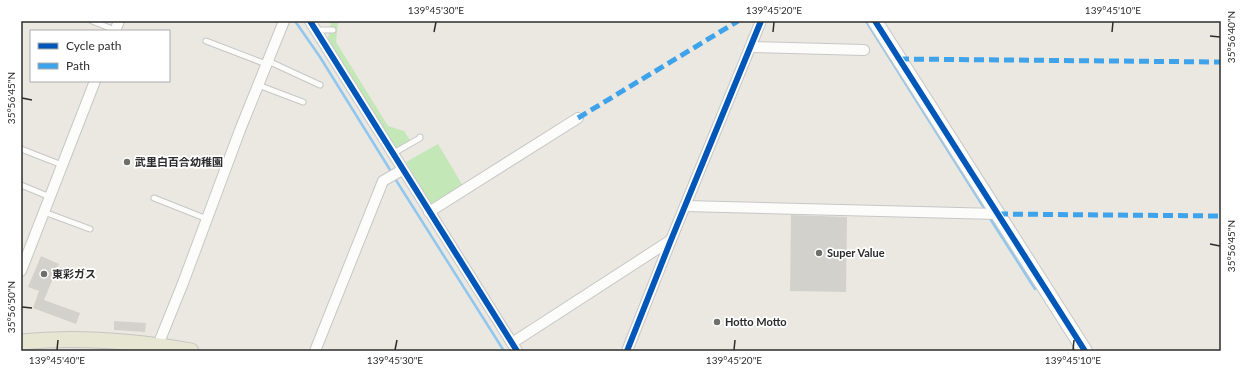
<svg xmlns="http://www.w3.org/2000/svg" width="1242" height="372" font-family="Lato,'Noto Sans JP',sans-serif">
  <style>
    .green { fill: #c4e7b8 }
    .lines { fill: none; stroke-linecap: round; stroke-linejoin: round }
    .stream { stroke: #91c7ef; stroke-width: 2.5 }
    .building { fill: #d3d1cc }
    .lane-casing { stroke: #c7c7c7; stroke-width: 7 }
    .street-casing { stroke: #c7c7c7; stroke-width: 12 }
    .secondary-casing { stroke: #c7c7c7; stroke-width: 16 }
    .primary-casing { stroke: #c6c5c2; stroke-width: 17 }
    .lane { stroke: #fcfcfa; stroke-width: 5 }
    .street { stroke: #fcfcfa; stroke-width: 10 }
    .secondary { stroke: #fcfcfa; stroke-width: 14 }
    .primary { stroke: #e7e6d3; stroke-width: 15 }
    .quiet { stroke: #3ea3eb; stroke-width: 5; stroke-dasharray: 10 5; stroke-linecap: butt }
    .cycleway-casing { stroke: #fff; stroke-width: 8 }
    .cycleway { stroke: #0057b8; stroke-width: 6 }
    .ticks { fill: none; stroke: #2c2c2c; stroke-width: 1.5 }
    .poi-dot { fill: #6e6e6b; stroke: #fff; stroke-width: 1.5 }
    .labels { text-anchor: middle; stroke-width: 3.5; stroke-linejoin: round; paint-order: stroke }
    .poi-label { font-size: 11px; font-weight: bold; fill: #2c2c2c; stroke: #fff; text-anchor: start }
    .neatline { fill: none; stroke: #2c2c2c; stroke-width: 1.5 }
    .ticks-label { font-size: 10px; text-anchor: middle; fill: #2c2c2c }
  </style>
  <rect width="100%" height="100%" fill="#eae8e1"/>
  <!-- green -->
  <g class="green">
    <polygon points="333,21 339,21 338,22 336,42 388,126 404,131 410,140 393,150 327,43 331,23"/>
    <polygon points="438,144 463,186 430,205 406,162"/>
  </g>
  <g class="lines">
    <!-- stream -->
    <g class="stream">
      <polyline points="295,21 320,57 392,173"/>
      <polyline points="866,21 986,211"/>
      <polyline points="394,177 504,351"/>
      <polyline points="989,217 1035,289"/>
    </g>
  </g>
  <!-- building -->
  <g class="building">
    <polygon points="791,215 847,217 846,292 790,291"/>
    <polygon points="41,256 59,264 44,300 80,313 76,324 33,308 39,291 28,287"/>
    <polygon points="114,321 146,323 145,332 114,330"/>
  </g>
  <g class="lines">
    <!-- lane casing -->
    <g class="lane-casing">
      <g id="lane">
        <polyline points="92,21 115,30"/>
        <polyline points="316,30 333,30"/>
        <polyline points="206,41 266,64"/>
        <polyline points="268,61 320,85"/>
        <polyline points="258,85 303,102"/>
        <polyline points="21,149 62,165"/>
        <polyline points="392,154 420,138 420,137"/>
        <polyline points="21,185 50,197"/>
        <polyline points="154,198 207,219"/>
        <polyline points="44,212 90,229"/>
      </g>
    </g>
    <!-- street casing -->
    <g class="street-casing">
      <g id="street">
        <polyline points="310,21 517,351"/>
        <polyline points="115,31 119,21"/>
        <polyline points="751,47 864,50"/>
        <polyline points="685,206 998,214"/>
        <polyline points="429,212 578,118"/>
        <polyline points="21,271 95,81"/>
        <polyline points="512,343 671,240"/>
        <polyline points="158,345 183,283 240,130 284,21"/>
        <polyline points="315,351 383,181 402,170"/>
        <polyline points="627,351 671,240 761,21"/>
      </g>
    </g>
    <!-- secondary casing -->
    <g class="secondary-casing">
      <polyline id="secondary" points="875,21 1085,351"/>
    </g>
    <!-- primary casing -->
    <g class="primary-casing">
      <path id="primary" d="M 21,342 C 78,336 135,341 191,351"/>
    </g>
    <!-- lane -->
    <use href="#lane" class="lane"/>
    <!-- street -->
    <use href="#street" class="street"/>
    <!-- secondary -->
    <use href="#secondary" class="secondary"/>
    <!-- primary -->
    <use href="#primary" class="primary"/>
    <!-- quiet -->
    <g class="quiet">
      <polyline points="899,59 1221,62"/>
      <polyline points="578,118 738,21"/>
      <polyline points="998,214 1221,216"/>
    </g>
    <!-- cycleway casing -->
    <g class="cycleway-casing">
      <g id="cycleway">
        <polyline points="310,21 517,351"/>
        <polyline points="875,21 1085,351"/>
        <polyline points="627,351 671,240 761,21"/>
      </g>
    </g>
    <!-- cycleway -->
    <use href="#cycleway" class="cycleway"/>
  </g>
  <!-- ticks -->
  <path class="ticks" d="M 434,32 L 436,22M 773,32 L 774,22M 1112,32 L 1113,22M 1210,36 L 1220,37M 22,98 L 32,100M 1210,244 L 1220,246M 22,307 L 32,308M 57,350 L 58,340M 395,350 L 397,340M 734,350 L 735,340M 1073,350 L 1074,340"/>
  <!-- markers -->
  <g class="poi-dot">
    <circle cx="127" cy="162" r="4"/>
    <circle cx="819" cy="253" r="4"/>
    <circle cx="44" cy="274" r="4"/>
    <circle cx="717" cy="322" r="4"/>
  </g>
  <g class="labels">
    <!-- poi labels -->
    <g class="poi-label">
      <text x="135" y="166">武里白百合幼稚園</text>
      <text x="827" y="257">Super Value</text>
      <text x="52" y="278">東彩ガス</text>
      <text x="725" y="326">Hotto Motto</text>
    </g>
  </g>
  <!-- border -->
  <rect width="1242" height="372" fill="none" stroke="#ffffff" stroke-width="44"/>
  <!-- legend -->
  <rect x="30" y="30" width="140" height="52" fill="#ffffff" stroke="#ababab"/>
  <rect x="38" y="43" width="20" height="6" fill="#0057b8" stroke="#ababab"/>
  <text x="66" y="50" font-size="12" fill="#2c2c2c">Cycle path</text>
  <rect x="38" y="63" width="20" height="6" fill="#3ea3eb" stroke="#ababab"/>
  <text x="66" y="70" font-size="12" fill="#2c2c2c">Path</text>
  <rect x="22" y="22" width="1198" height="328" class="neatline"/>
  <g class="ticks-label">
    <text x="436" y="14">139°45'30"E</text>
    <text x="774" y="14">139°45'20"E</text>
    <text x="1113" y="14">139°45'10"E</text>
    <text transform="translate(1231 37) rotate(-90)" y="4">35°56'40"N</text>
    <text transform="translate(11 98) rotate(-90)" y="4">35°56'45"N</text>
    <text transform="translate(1231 246) rotate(-90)" y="4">35°56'45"N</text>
    <text transform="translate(11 307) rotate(-90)" y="4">35°56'50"N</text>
    <text x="57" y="364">139°45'40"E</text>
    <text x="395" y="364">139°45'30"E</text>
    <text x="734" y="364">139°45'20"E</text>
    <text x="1073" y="364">139°45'10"E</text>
  </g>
</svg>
